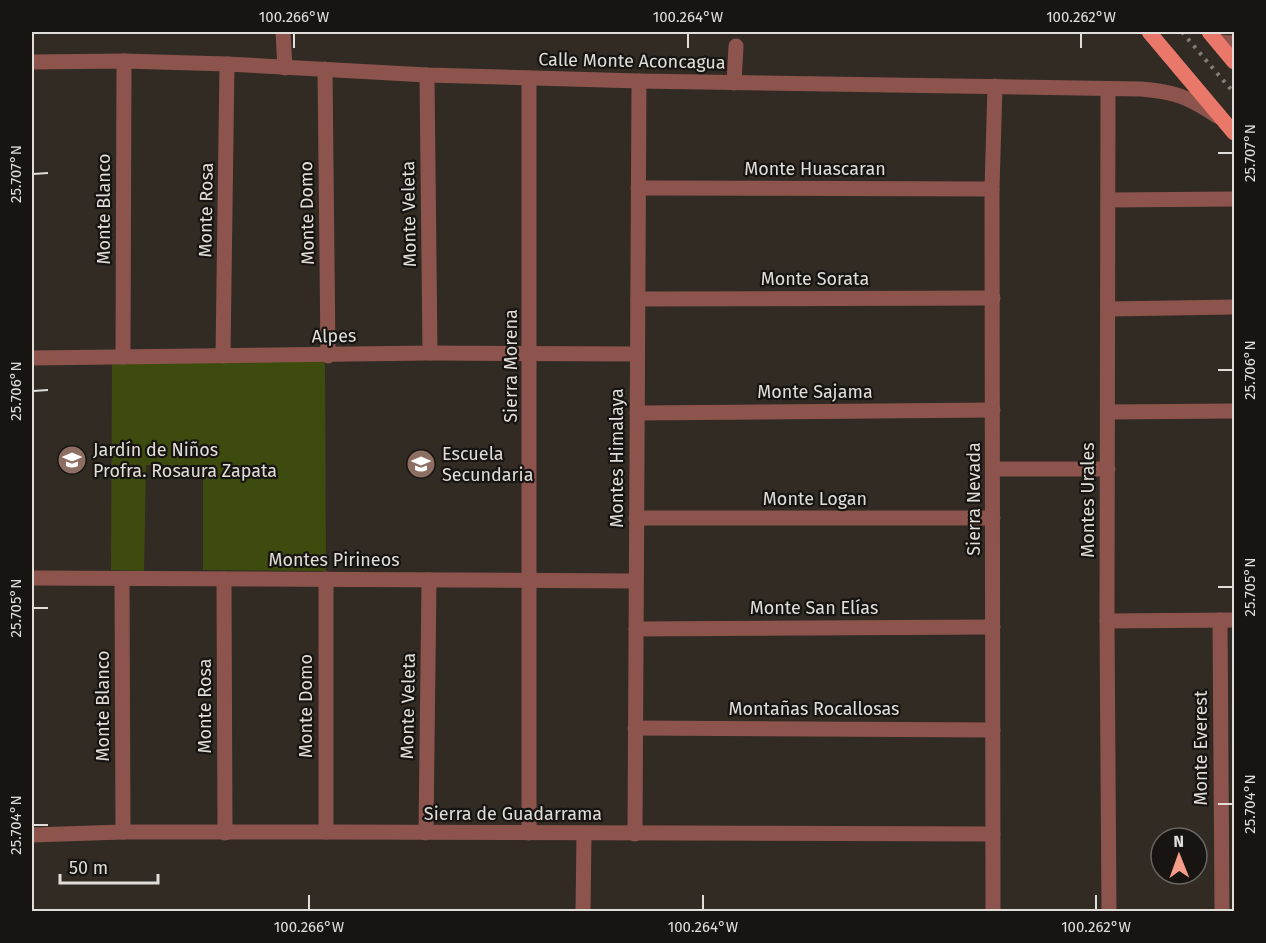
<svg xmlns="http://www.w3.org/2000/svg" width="1266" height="943" font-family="'Fira Sans',sans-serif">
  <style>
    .green { fill: #3e4b0f }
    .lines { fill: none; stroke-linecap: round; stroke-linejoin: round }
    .minor { stroke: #8c544d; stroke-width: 15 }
    .major { stroke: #e9786a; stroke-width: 15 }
    .rail { stroke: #827d77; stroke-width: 4; stroke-dasharray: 3 6; stroke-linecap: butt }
    .ticks { fill: none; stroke: #e1ddd8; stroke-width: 2 }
    .labels { text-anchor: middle; stroke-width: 4.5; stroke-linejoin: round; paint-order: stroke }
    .street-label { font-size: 18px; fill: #e1ddd8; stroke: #171411 }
    .poi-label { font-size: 18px; fill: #e1ddd8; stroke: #171411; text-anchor: start }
    .neatline { fill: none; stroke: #e1ddd8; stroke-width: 2 }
    .ticks-label { font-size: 15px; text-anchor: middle; fill: #e1ddd8 }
  </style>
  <rect width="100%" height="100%" fill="#312b24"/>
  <!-- green -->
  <polygon class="green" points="325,361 326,571 203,570 203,466 146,465 144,571 111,570 112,363"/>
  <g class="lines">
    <!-- minor -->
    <g class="minor">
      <polyline points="283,32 285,68"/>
      <polyline points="1218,42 1234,43"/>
      <path d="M 32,62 L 124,61 L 227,64 L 427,75 L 639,81 L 1141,89 C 1176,92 1188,97 1217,116"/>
      <polyline points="325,69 328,356"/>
      <polyline points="427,75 430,353"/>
      <polyline points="734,83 736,46"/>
      <polyline points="1108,89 1107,621 1109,912"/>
      <polyline points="638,188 992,189"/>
      <polyline points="1109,200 1234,199"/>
      <polyline points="638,299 993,298"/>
      <polyline points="1108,309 1234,307"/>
      <polyline points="223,356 227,64"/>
      <polyline points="123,357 124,61"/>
      <polyline points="32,358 430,353 637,354"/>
      <polyline points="1108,412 1234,411"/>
      <polyline points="637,413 993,410"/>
      <polyline points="994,469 1108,469"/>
      <polyline points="636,518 993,518"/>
      <polyline points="32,578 636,581"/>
      <polyline points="122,579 123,832"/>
      <polyline points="224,579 225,833"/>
      <polyline points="1220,620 1222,912"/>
      <polyline points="1107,621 1234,620"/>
      <polyline points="636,629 993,627"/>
      <polyline points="635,728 993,730"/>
      <polyline points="326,832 326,579"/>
      <polyline points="426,833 429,580"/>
      <polyline points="529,833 529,78"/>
      <polyline points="635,834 639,81"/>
      <polyline points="32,835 123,832 326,832 993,834"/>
      <polyline points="583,912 584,834"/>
      <polyline points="993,912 992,189 995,86"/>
    </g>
    <!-- major -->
    <g class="major">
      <polyline points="1149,32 1234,133"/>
      <polyline points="1209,32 1234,62"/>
    </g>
    <!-- rail -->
    <polyline class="rail" points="1182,32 1234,93"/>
  </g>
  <!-- ticks -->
  <path class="ticks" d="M 294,33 L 294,48M 688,33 L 688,48M 1081,33 L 1081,48M 1218,153 L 1233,153M 33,174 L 48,173M 1218,370 L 1233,370M 33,391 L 48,390M 1218,587 L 1233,587M 33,608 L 48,608M 1218,804 L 1233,804M 33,825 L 48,825M 309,895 L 309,910M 703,895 L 703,910M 1096,895 L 1096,910"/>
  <!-- icons -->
  <defs>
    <g id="school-disc" transform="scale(1.5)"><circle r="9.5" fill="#8d6e63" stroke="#171411"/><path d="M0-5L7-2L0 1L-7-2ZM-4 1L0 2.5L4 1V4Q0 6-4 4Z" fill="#fff"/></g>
  </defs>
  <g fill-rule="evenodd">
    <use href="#school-disc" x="72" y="460"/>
    <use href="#school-disc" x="421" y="464"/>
  </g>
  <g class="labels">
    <!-- street labels -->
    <g class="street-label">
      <text transform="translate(632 61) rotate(1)" y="6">Calle Monte Aconcagua</text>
      <text x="815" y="175">Monte Huascaran</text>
      <text transform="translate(104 209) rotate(-90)" y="6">Monte Blanco</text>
      <text transform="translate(206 210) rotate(-89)" y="6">Monte Rosa</text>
      <text transform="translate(307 213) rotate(-91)" y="6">Monte Domo</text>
      <text transform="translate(409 214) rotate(-91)" y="6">Monte Veleta</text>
      <text x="815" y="285">Monte Sorata</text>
      <text transform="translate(334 336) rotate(-1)" y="6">Alpes</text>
      <text transform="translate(511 366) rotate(-90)" y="6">Sierra Morena</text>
      <text x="815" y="398">Monte Sajama</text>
      <text transform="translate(617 458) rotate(-90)" y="6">Montes Himalaya</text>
      <text x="815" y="505">Monte Logan</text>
      <text transform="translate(974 499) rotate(-90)" y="6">Sierra Nevada</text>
      <text transform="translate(1088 500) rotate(-90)" y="6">Montes Urales</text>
      <text x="334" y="566">Montes Pirineos</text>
      <text x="814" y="614">Monte San Elías</text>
      <text transform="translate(103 706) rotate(-90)" y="6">Monte Blanco</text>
      <text transform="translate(205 706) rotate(-90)" y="6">Monte Rosa</text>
      <text transform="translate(306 706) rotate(-90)" y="6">Monte Domo</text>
      <text transform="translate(408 706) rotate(-89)" y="6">Monte Veleta</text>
      <text x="814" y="715">Montañas Rocallosas</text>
      <text transform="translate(1201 748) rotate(-90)" y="6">Monte Everest</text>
      <text x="513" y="820">Sierra de Guadarrama</text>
    </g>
    <!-- poi labels -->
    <g class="poi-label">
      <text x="93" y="456">Jardín de Niños<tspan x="93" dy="21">Profra. Rosaura Zapata</tspan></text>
      <text x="442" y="460">Escuela<tspan x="442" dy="21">Secundaria</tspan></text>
    </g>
  </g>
  <!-- border -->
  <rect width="1266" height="943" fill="none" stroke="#171411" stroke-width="66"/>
  <!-- north arrow -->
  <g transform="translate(1179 856) rotate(359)"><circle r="28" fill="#171411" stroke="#686461" stroke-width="1.5"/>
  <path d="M0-4.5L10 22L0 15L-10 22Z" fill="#f49e8a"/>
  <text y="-9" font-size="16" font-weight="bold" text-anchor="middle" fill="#e1ddd8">N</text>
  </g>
  <!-- scale -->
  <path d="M60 874v9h98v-9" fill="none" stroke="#e1ddd8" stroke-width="3"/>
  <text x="69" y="874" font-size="18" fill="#e1ddd8" stroke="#171411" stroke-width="4.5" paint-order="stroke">50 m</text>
  <rect x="33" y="33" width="1200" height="877" class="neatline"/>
  <g class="ticks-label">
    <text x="294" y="22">100.266°W</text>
    <text x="688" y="22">100.264°W</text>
    <text x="1081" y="22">100.262°W</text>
    <text transform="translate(1250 153) rotate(-90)" y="5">25.707°N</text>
    <text transform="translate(16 174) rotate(-90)" y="5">25.707°N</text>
    <text transform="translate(1250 370) rotate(-90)" y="5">25.706°N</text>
    <text transform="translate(16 391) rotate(-90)" y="5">25.706°N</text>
    <text transform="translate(1250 587) rotate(-90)" y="5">25.705°N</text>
    <text transform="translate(16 608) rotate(-90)" y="5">25.705°N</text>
    <text transform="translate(1250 804) rotate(-90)" y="5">25.704°N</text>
    <text transform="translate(16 825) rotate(-90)" y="5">25.704°N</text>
    <text x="309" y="932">100.266°W</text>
    <text x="703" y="932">100.264°W</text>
    <text x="1096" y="932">100.262°W</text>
  </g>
</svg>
